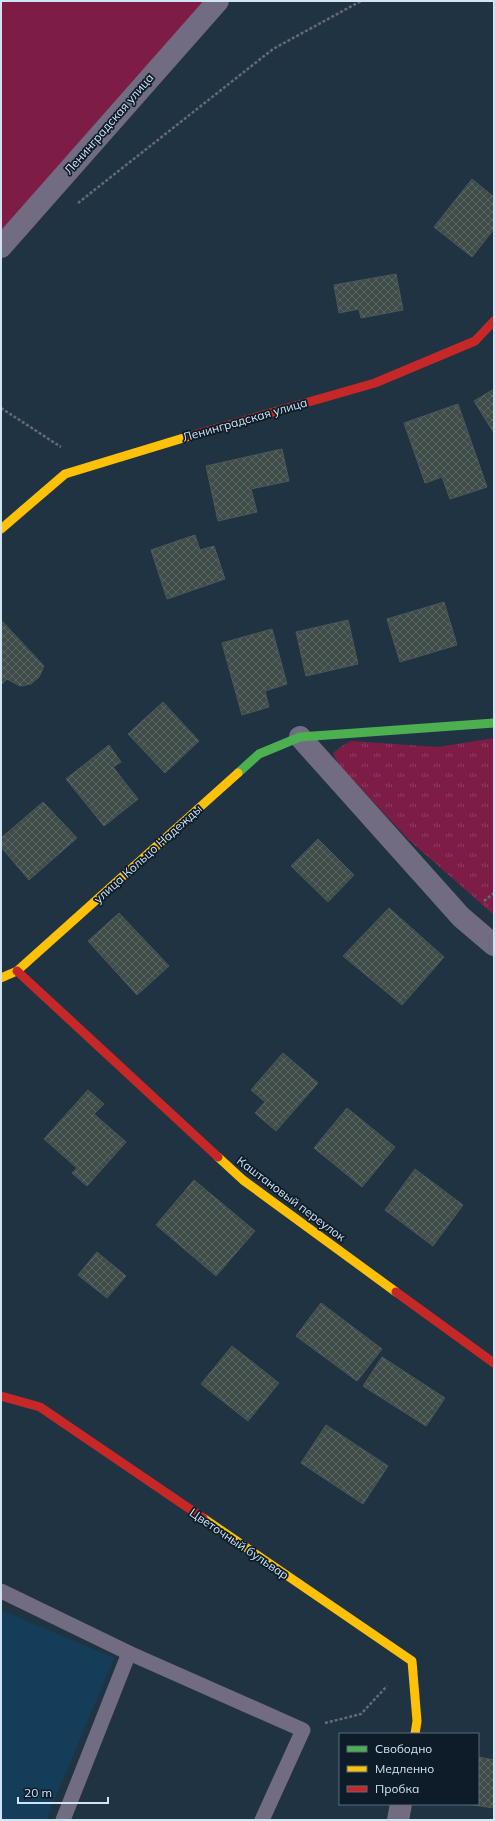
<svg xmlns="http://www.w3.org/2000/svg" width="495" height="1821" font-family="Mulish,sans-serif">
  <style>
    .built { fill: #143d59 }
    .green { fill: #7d1d45 }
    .park { fill: url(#park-tufts) }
    .building { fill: url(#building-cross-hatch); stroke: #4d5858 }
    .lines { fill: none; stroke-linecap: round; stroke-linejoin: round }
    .path { stroke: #666979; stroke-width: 2.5; stroke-dasharray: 3 2; stroke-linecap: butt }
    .lane { stroke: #726c82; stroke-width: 15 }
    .street { stroke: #726c82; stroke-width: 22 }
    .fast { stroke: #4caf50; stroke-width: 9 }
    .slow { stroke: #ffc107; stroke-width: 9 }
    .jam { stroke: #c62828; stroke-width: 9 }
    .labels { text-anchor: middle; stroke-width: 3.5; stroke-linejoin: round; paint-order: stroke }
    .street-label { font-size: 12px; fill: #d1e4f5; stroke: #0d1c28 }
  </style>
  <defs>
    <pattern id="park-tufts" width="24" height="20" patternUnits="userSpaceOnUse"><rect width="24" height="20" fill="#7d1d45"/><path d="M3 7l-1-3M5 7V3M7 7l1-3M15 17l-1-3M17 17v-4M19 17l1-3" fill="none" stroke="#8e3e60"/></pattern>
    <pattern id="building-cross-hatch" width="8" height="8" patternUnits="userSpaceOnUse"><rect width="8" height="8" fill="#3f4c48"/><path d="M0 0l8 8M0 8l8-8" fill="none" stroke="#5a6663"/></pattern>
  </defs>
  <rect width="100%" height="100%" fill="#203342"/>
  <!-- built -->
  <polygon class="built" points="1,1610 114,1658 46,1820 1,1820"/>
  <!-- green -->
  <polygon class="green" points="1,1 205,1 1,232"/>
  <!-- park -->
  <polygon class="park" points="494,738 494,915 409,840 338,764 333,753 342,746 351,741 438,747"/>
  <!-- building -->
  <g class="building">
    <polygon points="472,179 494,197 494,229 472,257 434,227"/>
    <polygon points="396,274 403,310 361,318 359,309 339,313 334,285"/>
    <polygon points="494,389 494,433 474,401"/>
    <polygon points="458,404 487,487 450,499 442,477 425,483 404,423"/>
    <polygon points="282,449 289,481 251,489 257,512 218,521 206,466"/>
    <polygon points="195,535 200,550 214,546 225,579 167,599 151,550"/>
    <polygon points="444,602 457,645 400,662 387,619"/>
    <polygon points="1,620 44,666 39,677 31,684 20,686 7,679 1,685"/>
    <polygon points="348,620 358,664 306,676 296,632"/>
    <polygon points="272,629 287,684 265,691 269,707 242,715 222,643"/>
    <polygon points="163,702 199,741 165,773 128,734"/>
    <polygon points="109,745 121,762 113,767 138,799 104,826 66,779"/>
    <polygon points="43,802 77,838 29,880 1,847 1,838"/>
    <polygon points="318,839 354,875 328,902 291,866"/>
    <polygon points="389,908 444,957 402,1005 343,956"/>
    <polygon points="119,913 169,966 137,995 88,941"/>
    <polygon points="283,1053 318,1083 276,1131 255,1113 265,1102 251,1090"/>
    <polygon points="88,1090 104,1104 94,1114 126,1142 87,1186 72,1173 77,1168 44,1139"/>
    <polygon points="347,1108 395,1147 362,1187 314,1148"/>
    <polygon points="415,1169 463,1205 433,1246 385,1210"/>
    <polygon points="194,1180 255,1231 216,1276 156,1225"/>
    <polygon points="97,1252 126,1276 107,1298 78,1275"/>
    <polygon points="321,1303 382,1349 357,1381 296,1336"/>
    <polygon points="232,1346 279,1383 248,1421 201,1384"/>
    <polygon points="382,1357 445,1398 426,1426 363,1386"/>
    <polygon points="326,1425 388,1466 363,1504 301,1463"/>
    <polygon points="478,1757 494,1760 494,1808 467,1804 478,1804"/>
  </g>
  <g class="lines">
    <!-- path -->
    <g class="path">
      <polyline points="78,203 273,49 361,1"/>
      <polyline points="1,408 61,447"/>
      <polyline points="484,901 494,893"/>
      <polyline points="325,1723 361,1714 387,1686"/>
    </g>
    <!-- lane -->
    <g class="lane">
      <polyline points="1,1591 129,1653 303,1730 262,1820"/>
      <polyline points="63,1820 129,1653"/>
    </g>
    <!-- street -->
    <g class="street">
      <polyline points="1,247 218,1"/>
      <polyline points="300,737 461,917 494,945"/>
      <polyline points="398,1820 401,1804"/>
    </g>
    <!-- fast -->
    <polyline class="fast" points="238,773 259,754 300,737 494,723"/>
    <!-- slow -->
    <g class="slow">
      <polyline points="1,529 65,474 190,436"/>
      <polyline points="1,978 17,971 238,773"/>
      <polyline points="218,1157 243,1180 396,1292"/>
      <polyline points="203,1518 412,1661 417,1721 415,1734"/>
    </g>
    <!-- jam -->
    <g class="jam">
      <polyline points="190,436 375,383 475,341 494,321"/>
      <polyline points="17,971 218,1157"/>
      <polyline points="396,1292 494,1363"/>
      <polyline points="1,1396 40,1407 203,1518"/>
    </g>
  </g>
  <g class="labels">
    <!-- street labels -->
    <g class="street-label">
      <text transform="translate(109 124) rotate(-49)" y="4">Ленинградская улица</text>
      <text transform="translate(245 420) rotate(-16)" y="4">Ленинградская улица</text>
      <text transform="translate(148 854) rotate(-42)" y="4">улица Кольцо Надежды</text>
      <text transform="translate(291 1199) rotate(37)" y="4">Каштановый переулок</text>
      <text transform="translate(239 1544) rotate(34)" y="4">Цветочный бульвар</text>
    </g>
  </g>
  <!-- border -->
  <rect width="495" height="1821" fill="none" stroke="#d1e4f5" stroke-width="4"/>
  <!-- legend -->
  <rect x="339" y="1733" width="140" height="72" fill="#0d1c28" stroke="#5b6c7a"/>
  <rect x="347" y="1746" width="20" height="6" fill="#4caf50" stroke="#5b6c7a"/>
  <text x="375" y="1753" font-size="12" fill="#d1e4f5">Свободно</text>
  <rect x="347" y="1766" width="20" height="6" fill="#ffc107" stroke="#5b6c7a"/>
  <text x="375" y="1773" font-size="12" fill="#d1e4f5">Медленно</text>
  <rect x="347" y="1786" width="20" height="6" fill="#c62828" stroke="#5b6c7a"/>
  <text x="375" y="1793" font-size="12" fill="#d1e4f5">Пробка</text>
  <!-- scale -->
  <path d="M18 1797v6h90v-6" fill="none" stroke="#d1e4f5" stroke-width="2"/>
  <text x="24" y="1797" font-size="12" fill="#d1e4f5" stroke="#0d1c28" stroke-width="3" paint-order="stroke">20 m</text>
</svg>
